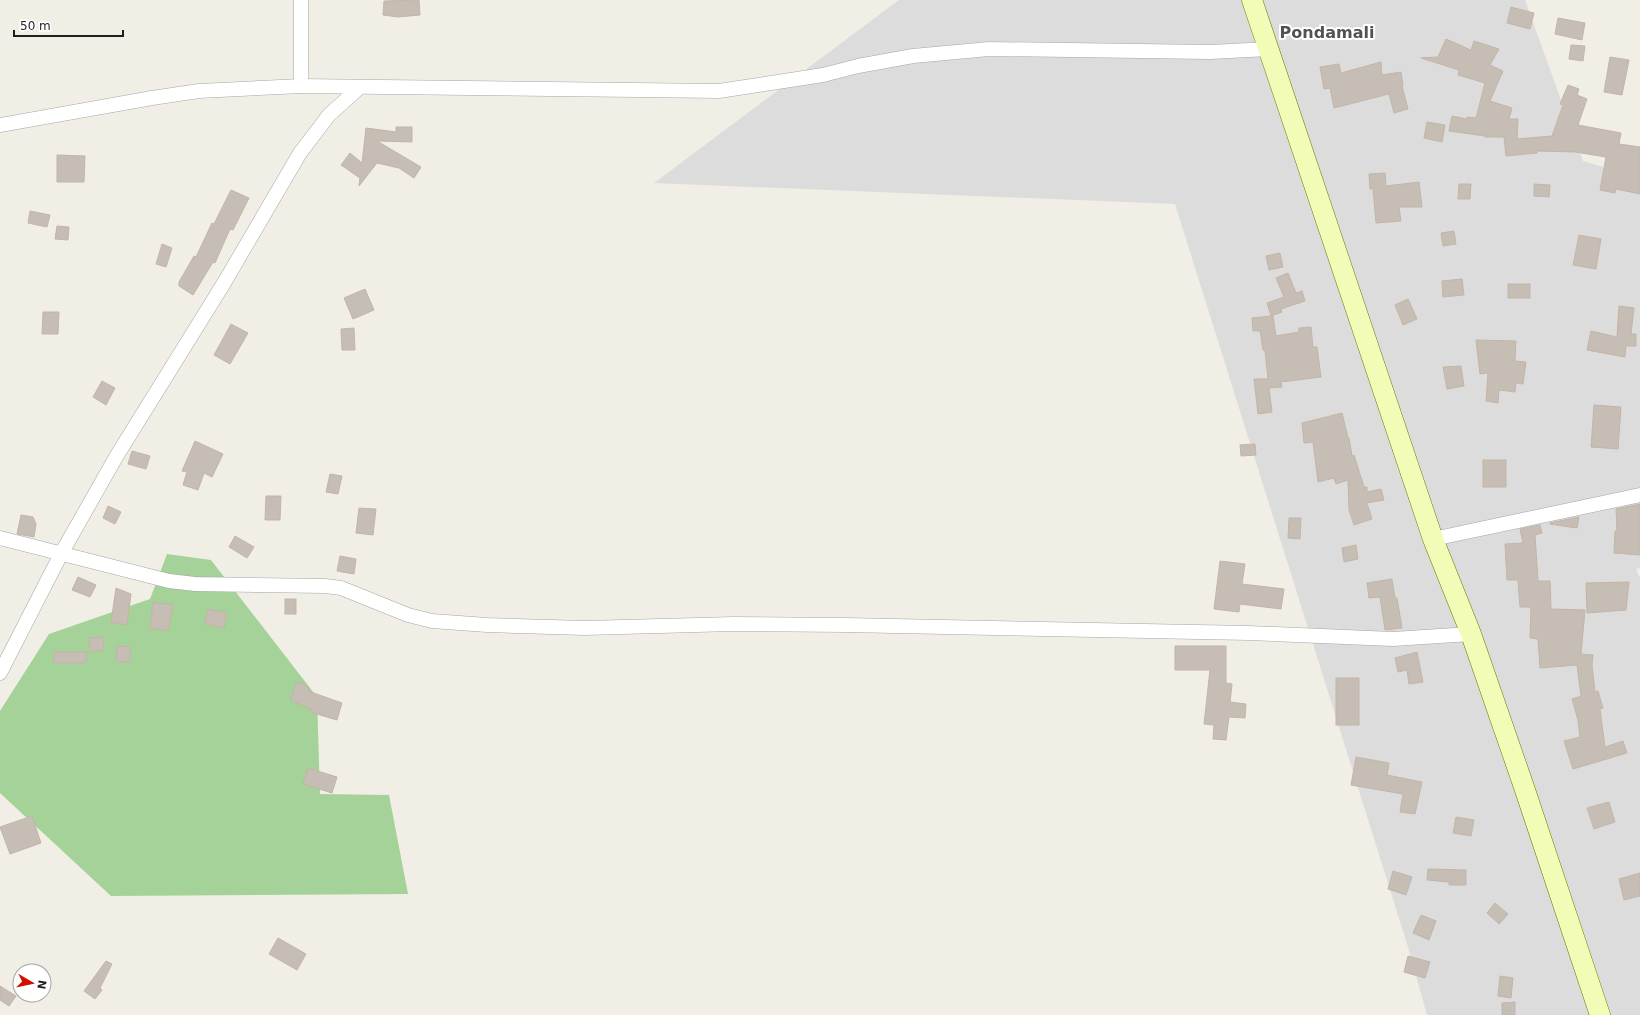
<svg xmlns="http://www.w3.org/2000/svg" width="1640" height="1015" font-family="'DejaVu Sans',sans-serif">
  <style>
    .residential { fill: #dddcdc }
    .forest { fill: #a5d298 }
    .building { fill: #c6bdb4; stroke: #c3b5a7 }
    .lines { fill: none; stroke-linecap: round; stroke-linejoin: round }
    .street-casing { stroke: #a6a6a6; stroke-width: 15 }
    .secondary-casing { stroke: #657d00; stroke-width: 21 }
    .street { stroke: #fff; stroke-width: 14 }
    .secondary { stroke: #f3fcb7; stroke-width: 20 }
    .labels { text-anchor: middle; stroke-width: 4; stroke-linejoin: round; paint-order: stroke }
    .quarter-label { font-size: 16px; font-weight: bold; fill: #525252; stroke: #fff }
  </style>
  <rect width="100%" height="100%" fill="#f0eee5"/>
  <!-- residential -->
  <polygon class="residential" points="899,0 1525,0 1583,161 1640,178 1640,568 1636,569 1640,578 1640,1015 1427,1015 1408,947 1175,204 654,183"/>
  <!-- forest -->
  <polygon class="forest" points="167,554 211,560 317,697 320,794 389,795 408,894 111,896 0,793 0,711 49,634 150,599"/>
  <!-- building -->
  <g class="building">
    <polygon points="419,0 420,15 398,17 383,15 384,1"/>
    <polygon points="1511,7 1534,13 1530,29 1507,23"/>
    <polygon points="1558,18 1585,23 1582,40 1555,34"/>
    <polygon points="1446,39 1471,50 1474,41 1499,49 1490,65 1503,71 1490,101 1512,108 1509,119 1518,119 1517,139 1552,136 1563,105 1560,104 1568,85 1579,89 1577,95 1587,99 1578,125 1621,133 1619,144 1640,147 1640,194 1616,189 1615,193 1600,190 1606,157 1575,152 1537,151 1537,153 1506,156 1504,137 1485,137 1485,136 1449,131 1452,116 1467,119 1467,117 1476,118 1485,83 1458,75 1459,70 1421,58 1438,57"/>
    <polygon points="1571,45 1585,46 1583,61 1569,59"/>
    <polygon points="1610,57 1629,60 1622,95 1604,92"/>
    <polygon points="1381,62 1382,75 1401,72 1403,86 1402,86 1408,109 1394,113 1389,94 1334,108 1330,88 1324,89 1320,67 1339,64 1341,73"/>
    <polygon points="1427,122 1445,125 1442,142 1424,138"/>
    <polygon points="396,127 412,127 412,142 377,141 421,167 414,178 399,168 377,163 359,186 360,178 341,165 350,153 362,163 366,128 396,132"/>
    <polygon points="57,155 85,156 84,182 57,182"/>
    <polygon points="1385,173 1386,186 1419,182 1422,207 1399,207 1401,221 1376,223 1373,189 1370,189 1369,174"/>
    <polygon points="1459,184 1471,184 1470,199 1458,199"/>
    <polygon points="1534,184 1550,185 1549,197 1534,196"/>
    <polygon points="231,190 249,198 233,230 230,229 215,263 213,262 193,295 179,286 179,282 194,256 196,257 212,223 214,224"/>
    <polygon points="30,211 50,215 47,227 28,223"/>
    <polygon points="57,226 69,227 68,240 55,239"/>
    <polygon points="1454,231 1456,244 1443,246 1441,233"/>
    <polygon points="1579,235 1601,239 1596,269 1573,265"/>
    <polygon points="162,244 172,248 166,267 156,264"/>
    <polygon points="1280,253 1283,267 1269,270 1266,256"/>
    <polygon points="1288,273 1296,293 1302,291 1305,301 1281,309 1282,312 1271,316 1273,316 1276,336 1299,332 1299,328 1311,327 1313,347 1317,347 1321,377 1281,382 1282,387 1269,388 1272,412 1258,414 1254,379 1268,379 1265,350 1263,350 1260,331 1253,331 1252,318 1271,316 1267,303 1284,297 1276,278"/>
    <polygon points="1462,279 1464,295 1443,297 1442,281"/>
    <rect x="1508" y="284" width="22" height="14"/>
    <polygon points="365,289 374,310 353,319 344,298"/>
    <polygon points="1408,299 1417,319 1403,325 1395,305"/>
    <polygon points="1619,306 1634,308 1631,334 1636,334 1636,346 1626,346 1625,357 1587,350 1591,331 1617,337"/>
    <polygon points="43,312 59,312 58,334 42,334"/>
    <polygon points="231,324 248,333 230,364 214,355"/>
    <polygon points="354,328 355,350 342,350 341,329"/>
    <polygon points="1476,340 1516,341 1515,361 1526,362 1523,384 1516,383 1515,392 1499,390 1498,403 1486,401 1488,373 1480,374"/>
    <polygon points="1461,366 1464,386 1447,389 1443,367"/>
    <polygon points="102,381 115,388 106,405 93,397"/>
    <polygon points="1594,405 1621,407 1618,449 1591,447"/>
    <polygon points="1342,413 1348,438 1349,438 1352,456 1354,455 1364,487 1367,487 1367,492 1381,489 1384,500 1367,503 1372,519 1354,525 1349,510 1348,480 1336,484 1334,478 1318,482 1313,442 1304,443 1302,423"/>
    <polygon points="195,441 223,454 212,477 204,473 198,490 183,485 187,472 182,471"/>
    <polygon points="1255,444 1256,455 1241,456 1240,445"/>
    <polygon points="132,451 150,456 146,469 128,464"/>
    <rect x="1483" y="460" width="23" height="27"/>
    <polygon points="330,474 342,476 338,494 326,492"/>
    <polygon points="266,496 281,496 280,520 265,520"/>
    <polygon points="1640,504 1640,555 1614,553 1615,531 1617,531 1616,509"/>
    <polygon points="108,506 121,512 115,524 103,518"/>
    <polygon points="359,508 376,509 373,535 356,533"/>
    <polygon points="21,515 33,517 36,524 34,537 17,534"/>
    <polygon points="1579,517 1577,528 1550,524 1550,523"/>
    <polygon points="1289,518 1301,518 1300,539 1288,538"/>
    <polygon points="1540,525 1542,533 1535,535 1538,581 1550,581 1551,609 1585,610 1581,654 1593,655 1592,665 1595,692 1598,691 1603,708 1600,709 1605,747 1623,741 1627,753 1573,769 1564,741 1580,737 1578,720 1572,699 1581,696 1577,665 1540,668 1538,639 1530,638 1531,607 1520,607 1518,580 1507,580 1505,544 1523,543 1520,529"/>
    <polygon points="235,536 254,547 247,558 229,547"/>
    <polygon points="1356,545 1358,559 1344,562 1342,548"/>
    <polygon points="340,556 356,559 354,574 337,571"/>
    <polygon points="1220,561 1245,564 1242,584 1284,589 1281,609 1240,604 1239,612 1214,609"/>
    <polygon points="78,577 96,585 90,597 72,590"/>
    <polygon points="1392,579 1395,598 1397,598 1402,628 1385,630 1380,597 1369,598 1367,583"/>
    <polygon points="1629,582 1626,610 1587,613 1586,583"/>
    <polygon points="116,588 131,594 127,625 111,622"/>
    <rect x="285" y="599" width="11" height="15"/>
    <polygon points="153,602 173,605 168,631 150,628"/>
    <polygon points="208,609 227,613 224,628 205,624"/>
    <polygon points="103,637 104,650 90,652 89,638"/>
    <polygon points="117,646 130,647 130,662 116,661"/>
    <polygon points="1175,646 1226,646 1226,683 1232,684 1230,702 1246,704 1245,718 1229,717 1226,740 1213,739 1214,725 1204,724 1210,670 1175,670"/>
    <polygon points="54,652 87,652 86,663 54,663"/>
    <polygon points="1417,652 1423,682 1409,684 1407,670 1398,672 1395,658"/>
    <rect x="1336" y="678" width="23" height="47"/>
    <polygon points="297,682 309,687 308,691 342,703 337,720 310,712 311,709 290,700"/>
    <polygon points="1356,757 1389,763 1387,775 1422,782 1415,814 1400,812 1403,794 1351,785"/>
    <polygon points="308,768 337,777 332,793 303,784"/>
    <polygon points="1609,802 1615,822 1594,829 1587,808"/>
    <polygon points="32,816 41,843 10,854 0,827"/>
    <polygon points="1456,817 1474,820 1471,836 1453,833"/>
    <polygon points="1428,869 1466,870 1466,885 1449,885 1449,882 1427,880"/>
    <polygon points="1393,871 1412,877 1406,895 1388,889"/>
    <polygon points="1640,873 1640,896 1624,900 1619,879"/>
    <polygon points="1495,903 1508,914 1499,924 1487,913"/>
    <polygon points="1421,915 1436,921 1429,940 1413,933"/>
    <polygon points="278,938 306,954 297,970 269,954"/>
    <polygon points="1408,956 1430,962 1425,978 1404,972"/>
    <polygon points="106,961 112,964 100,988 102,990 95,999 84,991"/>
    <polygon points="1500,976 1513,978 1511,998 1498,996"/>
    <polygon points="0,986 16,996 9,1006 0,1000"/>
    <polygon points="1515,1002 1515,1015 1502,1015 1502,1003"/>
  </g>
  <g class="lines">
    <!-- street casing -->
    <g class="street-casing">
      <g id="street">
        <polyline points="301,86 301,0"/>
        <polyline points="0,125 152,98 199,91 301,86 719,91 823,75 858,66 913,56 989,49 1210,52 1269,49"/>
        <polyline points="0,538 169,581 195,584 325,586 341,588 408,615 432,621 487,625 585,628 734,624 845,625 1249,633 1393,639 1471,634"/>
        <polyline points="1433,539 1640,495"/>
        <polyline points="0,673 61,554 116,457 224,283 300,153 329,115 360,87"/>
      </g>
    </g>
    <!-- secondary casing -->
    <g class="secondary-casing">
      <polyline id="secondary" points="1252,0 1433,539 1471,634 1524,787 1600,1015"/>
    </g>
    <!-- street -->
    <use href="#street" class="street"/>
    <!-- secondary -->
    <use href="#secondary" class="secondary"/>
  </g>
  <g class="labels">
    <!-- quarter labels -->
    <g class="quarter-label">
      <text x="1327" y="38">Pondamali</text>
    </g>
  </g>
  <!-- north arrow -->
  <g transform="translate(32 983) rotate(99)"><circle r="19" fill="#ffffff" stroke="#a5a5a5"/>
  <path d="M0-3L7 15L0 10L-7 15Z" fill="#cf1000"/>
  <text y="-6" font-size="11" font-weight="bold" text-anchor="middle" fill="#1f1f1f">N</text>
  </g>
  <!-- scale -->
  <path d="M14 30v6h109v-6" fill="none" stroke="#1f1f1f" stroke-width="2"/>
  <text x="20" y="30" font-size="12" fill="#1f1f1f" stroke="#ffffff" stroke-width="3" paint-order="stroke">50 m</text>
</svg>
